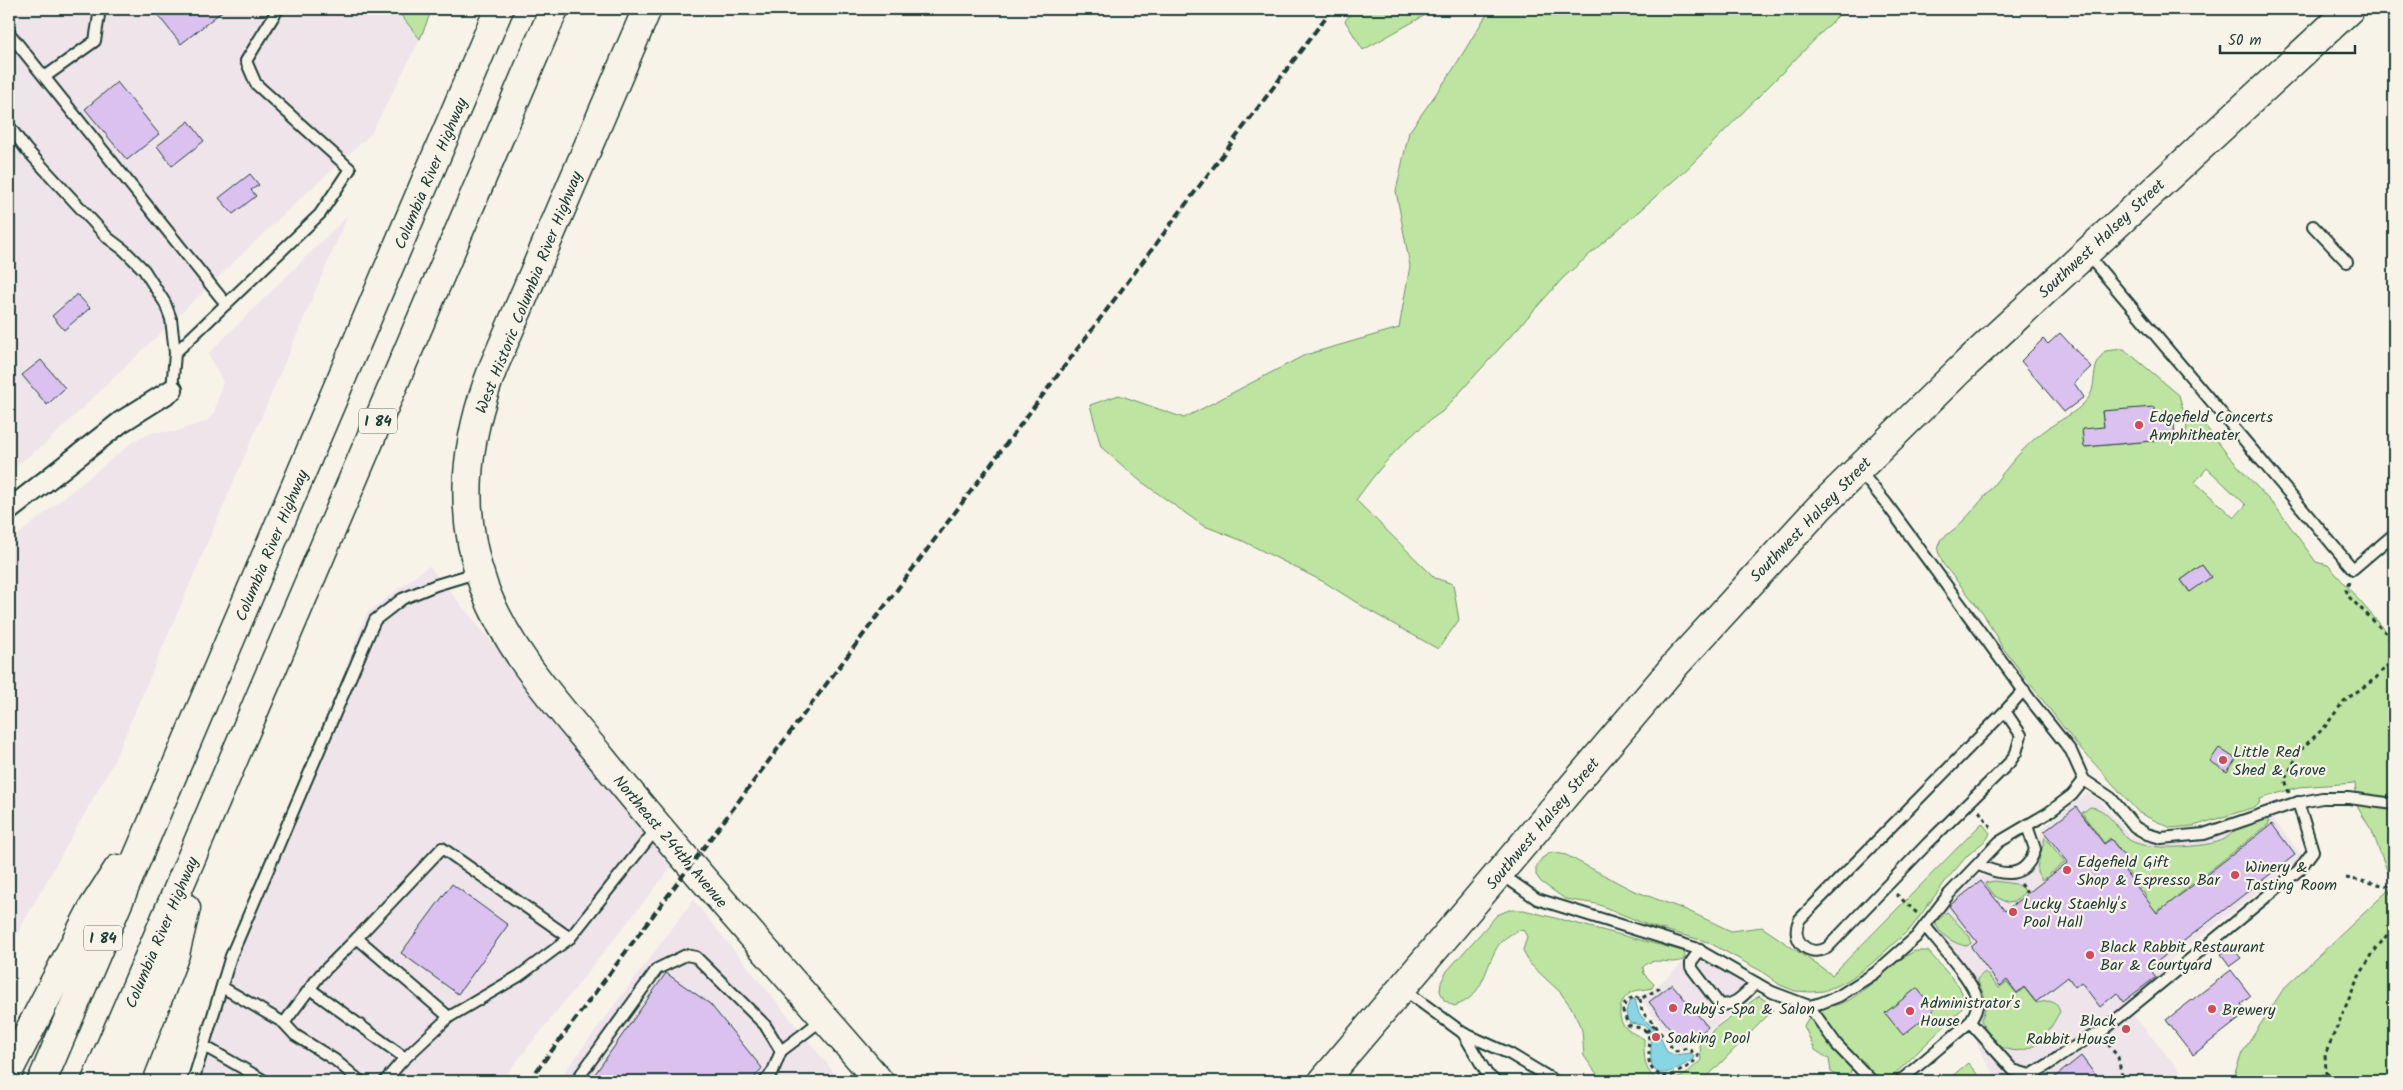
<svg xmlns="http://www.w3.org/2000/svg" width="2403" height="1090" font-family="Kalam,sans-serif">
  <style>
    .built { fill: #eee4ea }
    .green { fill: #bde4a0; stroke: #6e906a; fill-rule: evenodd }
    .water { fill: #87d6e5; stroke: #5d999e }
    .building { fill: #dac1f0; stroke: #1f3d34 }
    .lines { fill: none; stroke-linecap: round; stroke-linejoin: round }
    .lane-casing { stroke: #1f3d34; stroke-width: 14 }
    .street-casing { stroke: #1f3d34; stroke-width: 24 }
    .secondary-casing { stroke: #1f3d34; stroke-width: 31 }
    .highway-casing { stroke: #1f3d34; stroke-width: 31 }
    .path { stroke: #1f3d34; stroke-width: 3; stroke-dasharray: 4 4; stroke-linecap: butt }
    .lane { stroke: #f7f3e8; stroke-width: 10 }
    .street { stroke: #f7f3e8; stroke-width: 20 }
    .secondary { stroke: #f7f3e8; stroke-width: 28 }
    .highway { stroke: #f7f3e8; stroke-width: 28 }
    .rail { stroke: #1f3d34; stroke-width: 4; stroke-dasharray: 8 4; stroke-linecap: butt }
    .poi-dot { fill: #d1495b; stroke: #f7f3e8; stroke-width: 2 }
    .labels { text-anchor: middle; stroke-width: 4.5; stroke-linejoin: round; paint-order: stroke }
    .shield { fill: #f7f3e8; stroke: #60746a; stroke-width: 1 }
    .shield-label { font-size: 15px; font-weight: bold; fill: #1f3d34 }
    .street-label { font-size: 16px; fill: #1f3d34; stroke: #f7f3e8 }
    .poi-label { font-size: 16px; fill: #1f3d34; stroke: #f7f3e8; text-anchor: start }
  </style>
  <rect width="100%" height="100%" fill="#f7f3e8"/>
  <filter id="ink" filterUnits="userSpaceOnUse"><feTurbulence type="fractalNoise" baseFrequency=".02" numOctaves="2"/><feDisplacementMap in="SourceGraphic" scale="10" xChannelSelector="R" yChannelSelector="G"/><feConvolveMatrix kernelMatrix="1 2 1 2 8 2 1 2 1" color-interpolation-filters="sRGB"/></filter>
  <g filter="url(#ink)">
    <!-- built -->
    <g class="built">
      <polygon points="9,9 396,9 420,39 371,134 292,206 45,444 9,471"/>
      <polygon points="348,215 113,763 9,948 9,542 134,441 154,432 174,432 207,421 214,413 223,382 208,354"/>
      <polygon points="429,566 674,864 501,1081 189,1081 367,613"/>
      <polygon points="2087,793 2099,800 2131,837 2147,842 2209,840 2225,834 2239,824 2270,815 2303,857 2170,960 2174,965 2124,1004 2184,1076 2177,1081 1999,1081 1982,1056 1977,1043 1983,1003 1979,988 1969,969 1931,926 1942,908 1978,876 2015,879 2028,873 2034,864 2042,829"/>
      <polygon points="693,900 841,1081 558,1081"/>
      <polygon points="1695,952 1760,989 1692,1044 1676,1046 1643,1002 1645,994 1656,987"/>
    </g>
    <!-- green -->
    <g class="green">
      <polygon points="396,9 432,9 420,39"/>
      <polygon points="1354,9 1436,9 1363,50 1345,21"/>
      <path d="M 1490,9 L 1845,9 L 1688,168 L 1564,277 L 1443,411 C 1407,435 1381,465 1356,500 L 1435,578 L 1453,584 L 1459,620 L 1438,649 L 1370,611 L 1324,582 L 1243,541 L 1202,525 L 1139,480 L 1101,447 L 1090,405 L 1119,395 L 1184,418 L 1305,355 L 1399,328 L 1410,266 L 1396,191 L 1409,132 L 1452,71 Z"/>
      <path d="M 2124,349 L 2179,395 L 2184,413 C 2170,433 2122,416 2102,412 L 2104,427 L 2084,447 L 2175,439 L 2183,442 L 2189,417 L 2197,415 L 2227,454 L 2279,511 L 2316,562 L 2328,565 L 2394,640 L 2394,1081 L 2339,1081 L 2332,1075 L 2323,1074 L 2314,1081 L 2232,1081 L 2242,1053 L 2284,988 L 2393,886 L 2372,831 L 2358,808 L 2355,783 L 2298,787 L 2260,799 L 2259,804 L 2255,807 L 2194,826 L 2171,828 L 2139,813 L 2074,741 L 2002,647 L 1983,613 L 1943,564 L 1938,551 L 1940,540 C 1982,512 2002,463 2043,432 C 2058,420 2077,414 2089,397 C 2095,389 2093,374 2097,364 C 2098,360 2102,355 2105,351 ZM 2207,468 L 2246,505 L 2234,518 L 2195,482 ZM 2202,565 L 2211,577 L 2189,592 L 2181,580 Z"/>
      <path d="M 2090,807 C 2108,808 2115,827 2127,838 C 2140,852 2209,848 2225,839 C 2231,835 2235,829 2240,826 C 2248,822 2258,820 2266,817 L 2269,822 L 2268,825 L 2177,896 L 2183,905 L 2169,915 L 2162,908 L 2152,914 L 2145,894 L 2127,871 L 2133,866 L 2110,838 L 2104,843 L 2082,813 Z"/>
      <polygon points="1982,823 1990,833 1987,839 1968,855 1948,878 1911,928 1871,964 1847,981 1824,991 1811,992 1795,991 1780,985 1761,971 1708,942 1650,926 1597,904 1565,899 1541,882 1536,875 1536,867 1542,858 1552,852 1566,855 1632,890 1686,910 1731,931 1762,927 1832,975"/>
      <polygon points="2045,837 2065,862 2042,880 2037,872 2037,868"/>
      <polygon points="1994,881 2016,884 2026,891 2014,902 2007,903 1995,896 1985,883"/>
      <path d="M 1509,910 L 1524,910 L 1683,951 L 1685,955 L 1683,960 C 1669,966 1654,955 1643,967 L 1644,974 L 1654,984 L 1652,988 C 1646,990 1638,989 1632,992 C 1620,998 1616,1015 1624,1026 C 1628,1032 1638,1035 1644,1039 C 1644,1056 1643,1075 1662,1081 L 1602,1081 L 1584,1056 L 1582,1030 L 1571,1007 L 1560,992 L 1529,963 L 1523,950 L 1527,937 L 1524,931 L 1519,930 C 1513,933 1505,937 1500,943 C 1484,965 1486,997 1454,1006 L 1444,1000 L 1440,991 L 1441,982 L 1447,971 L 1497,915 Z"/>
      <path d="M 1947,912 L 1970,937 L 1971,943 L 1967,946 C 1955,945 1938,934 1935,922 Z"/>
      <path d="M 1915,951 L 1928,951 L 1959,986 L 1964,998 L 1961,1010 L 1888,1081 L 1872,1081 L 1874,1078 L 1865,1062 L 1857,1057 L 1853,1056 L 1849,1063 L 1852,1068 L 1848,1078 L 1842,1079 L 1831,1072 L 1829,1059 L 1815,1050 L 1804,1026 C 1814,1003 1831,1010 1849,1000 C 1873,986 1890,963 1915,951 Z"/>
      <path d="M 1985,972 L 1999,988 L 2007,982 L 2017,994 L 2024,988 L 2036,1003 L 2049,1001 L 2057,1004 L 2060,1012 C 2054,1021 2050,1031 2042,1039 C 2026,1056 2001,1054 1987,1035 C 1985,1031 1983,1024 1981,1020 C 1990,999 1984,997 1977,979 Z"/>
      <polygon points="1759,996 1770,1004 1773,1010 1703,1081 1671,1081 1685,1075 1701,1060 1700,1045 1714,1029"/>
      <polygon points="1968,1063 1983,1081 1946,1081"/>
    </g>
    <!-- water -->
    <path class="water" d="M 1635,999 L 1639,1014 L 1659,1034 L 1667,1052 L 1675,1055 L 1691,1053 L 1694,1057 L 1693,1059 C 1683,1066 1653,1086 1651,1060 C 1650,1050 1653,1038 1649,1029 L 1644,1025 L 1630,1023 C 1624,1015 1626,1008 1631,1000 Z"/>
    <!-- building -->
    <g class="building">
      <polygon points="153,9 225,9 181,44"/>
      <polygon points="117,82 159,134 127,160 85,109"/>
      <polygon points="189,121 204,141 172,166 157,146"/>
      <polygon points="250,174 259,185 251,190 256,196 233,214 219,198"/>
      <polygon points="77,294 90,308 64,330 52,316"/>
      <polygon points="2060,333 2091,367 2074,383 2084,397 2064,412 2021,361 2043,339 2048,344"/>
      <polygon points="41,360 65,388 47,405 22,375"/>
      <polygon points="2154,407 2155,423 2174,421 2175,439 2084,447 2082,429 2104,427 2102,411"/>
      <polygon points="2202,565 2211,577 2190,592 2181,580"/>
      <polygon points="2219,748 2236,759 2227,772 2210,761"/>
      <polygon points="2076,807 2104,844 2111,839 2131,866 2125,871 2157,913 2272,824 2295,855 2149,968 2156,977 2123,1002 2117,993 2100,1007 2081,982 2075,987 2068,977 2036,1002 2024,987 2017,993 2007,980 2000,986 1971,947 1977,942 1949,906 1981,881 2005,911 2068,862 2044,832"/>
      <polygon points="452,884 508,925 458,994 401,953"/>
      <polygon points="2231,946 2241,958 2230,966 2221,954"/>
      <polygon points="2231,970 2251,996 2241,1004 2247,1013 2193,1055 2166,1020"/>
      <polygon points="666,973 710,1004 762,1068 752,1081 590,1081"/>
      <polygon points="1672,984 1708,1027 1695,1038 1689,1034 1680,1041 1649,1002"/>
      <polygon points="1917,988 1934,1010 1903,1035 1885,1013"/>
      <polygon points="2081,1056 2100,1081 2050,1081"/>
    </g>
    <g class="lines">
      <!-- lane casing -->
      <g class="lane-casing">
        <g id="lane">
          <polyline points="9,33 226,304"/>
          <polyline points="46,76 95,41 100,9"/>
          <polyline points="9,126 26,149 108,238 124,250 144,270 165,303 171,319 175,353"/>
          <polyline points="2313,226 2347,262"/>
          <polyline points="2087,254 2353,569 2394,534"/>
          <polyline points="172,390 175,353 320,214 350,169 256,84 246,61 278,9"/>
          <polyline points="1858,469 1886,503 2029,698 2071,751 2084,780 2111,798 2135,827 2147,834 2161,838 2204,834 2292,804 2322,798 2349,798 2394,804"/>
          <path d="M 2005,711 L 1800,919 C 1789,939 1807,958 1827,948 L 1928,843 L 2009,763 L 2016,753 L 2021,735 L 2005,711 L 2024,690"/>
          <path d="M 1979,865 C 2002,876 2026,880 2035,849 L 2027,826"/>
          <polyline points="1501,874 1537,899 1695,948 1772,992 1809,1006 1837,1045 1872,1081"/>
          <polyline points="357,938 320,975 284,1023 295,1035 335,1060 360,1081"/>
          <path d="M 1700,950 L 1691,962 L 1691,967 L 1719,1004 C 1735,1008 1746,992 1756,983"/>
          <polyline points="222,987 284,1023"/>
          <polyline points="310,989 405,1058"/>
          <polyline points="1403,989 1463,1033 1510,1054 1555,1081"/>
          <polyline points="1809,1006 1821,1003 1839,996 1875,973 1916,937 1949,894 1999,842 2048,813 2072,795 2084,780"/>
          <polyline points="449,1017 519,976 570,938"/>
          <path d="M 1970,1022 L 2013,1070 L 2030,1075 C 2055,1063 2074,1043 2100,1033 L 2299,870 L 2313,851 L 2298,802"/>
          <polyline points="1463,1033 1487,1074 1495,1081"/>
          <polyline points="204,1046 265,1081"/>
          <polyline points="193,1081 231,956 375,620 402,599 436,585 479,572"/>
          <polyline points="385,1081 402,1061 449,1017 357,938 442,848 570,938 657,828"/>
          <polyline points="576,1081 657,969 686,955 696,957 765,1025 781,1051"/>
          <polyline points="765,1081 773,1071 781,1051 823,1019"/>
          <path d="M 1900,1081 L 1970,1022 C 1974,1015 1978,1009 1977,1000 C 1975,982 1937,942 1925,926"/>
        </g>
      </g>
      <!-- street casing -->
      <g class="street-casing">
        <polyline id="street" points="9,510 121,422 172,390"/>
      </g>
      <!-- secondary casing -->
      <g class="secondary-casing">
        <g id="secondary">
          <path d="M 647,9 L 493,368 C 465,441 457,512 484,587 C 509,654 559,706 603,760 C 692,870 787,974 879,1081"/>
          <polyline points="1323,1081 1677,663 1819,508 1967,363 2350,9"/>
        </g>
      </g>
      <!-- highway casing -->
      <g class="highway-casing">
        <g id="highway">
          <polyline points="9,1070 94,906 118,869"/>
          <polyline points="42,1081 499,9"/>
          <polyline points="96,1081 554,9"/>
          <polyline points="126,1081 175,954 186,908"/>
        </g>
      </g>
      <!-- path -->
      <g class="path">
        <polyline points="2349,582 2346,590 2350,598 2386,633 2394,647"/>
        <polyline points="2289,793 2285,779 2301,749 2324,728 2344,701 2376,678 2394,658"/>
        <polyline points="1979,811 1993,830"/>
        <polyline points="2346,878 2388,886 2391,892 2394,922"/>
        <polyline points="2020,884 2027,893"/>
        <polyline points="1896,894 1917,913"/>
        <path d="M 1640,999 L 1642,1012 L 1655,1025 L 1668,1044 L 1676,1051 L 1687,1048 L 1698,1056 C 1695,1063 1687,1067 1680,1071 C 1671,1076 1664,1080 1655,1072 C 1643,1061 1653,1048 1648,1035 C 1645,1026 1635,1028 1628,1025 L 1623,1011 L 1625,1003 L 1634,996 L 1640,999 L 1662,987"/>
        <polyline points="1646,1032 1655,1025"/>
        <polyline points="2108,1044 2118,1057 2123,1081"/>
        <polyline points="2333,1081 2326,1071 2325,1055 2357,980 2373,953 2394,926"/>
      </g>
      <!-- lane -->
      <use href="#lane" class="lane"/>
      <!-- street -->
      <use href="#street" class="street"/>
      <!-- secondary -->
      <use href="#secondary" class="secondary"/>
      <!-- highway -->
      <use href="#highway" class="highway"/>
      <!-- rail -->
      <polyline class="rail" points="529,1081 1332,9"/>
    </g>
  </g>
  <!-- markers -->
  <g class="poi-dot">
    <circle cx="2139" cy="425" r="5"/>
    <circle cx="2223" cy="760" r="5"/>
    <circle cx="2067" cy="870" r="5"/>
    <circle cx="2235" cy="875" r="5"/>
    <circle cx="2013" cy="912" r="5"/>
    <circle cx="2090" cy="955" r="5"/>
    <circle cx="1673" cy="1008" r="5"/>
    <circle cx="2212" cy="1009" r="5"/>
    <circle cx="1910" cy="1011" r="5"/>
    <circle cx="2126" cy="1029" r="5"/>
    <circle cx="1656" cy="1037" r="5"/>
  </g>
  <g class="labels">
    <!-- shield labels -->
    <g class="shield">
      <rect x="359" y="408.5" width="38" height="25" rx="4"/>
      <rect x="84" y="925.5" width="38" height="25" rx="4"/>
    </g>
    <g class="shield-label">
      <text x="378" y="426">I 84</text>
      <text x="103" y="943">I 84</text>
    </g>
    <!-- street labels -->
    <g class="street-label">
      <text transform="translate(430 173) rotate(-67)" y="6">Columbia River Highway</text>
      <text transform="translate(2101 238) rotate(-43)" y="6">Southwest Halsey Street</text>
      <text transform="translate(528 292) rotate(-68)" y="6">West Historic Columbia River Highway</text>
      <text transform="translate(1810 519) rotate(-46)" y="6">Southwest Halsey Street</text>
      <text transform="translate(271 545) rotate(-67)" y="6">Columbia River Highway</text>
      <text transform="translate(1542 823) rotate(-50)" y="6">Southwest Halsey Street</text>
      <text transform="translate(671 841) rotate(50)" y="6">Northeast 244th Avenue</text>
      <text transform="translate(161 932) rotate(-67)" y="6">Columbia River Highway</text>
    </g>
    <!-- poi labels -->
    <g class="poi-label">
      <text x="2149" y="422">Edgefield Concerts<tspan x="2149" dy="18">Amphitheater</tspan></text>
      <text x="2233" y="757">Little Red<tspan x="2233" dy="18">Shed &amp; Grove</tspan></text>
      <text x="2077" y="867">Edgefield Gift<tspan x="2077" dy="18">Shop &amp; Espresso Bar</tspan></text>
      <text x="2245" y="872">Winery &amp;<tspan x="2245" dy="18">Tasting Room</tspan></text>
      <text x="2023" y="909">Lucky Staehly's<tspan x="2023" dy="18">Pool Hall</tspan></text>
      <text x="2100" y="952">Black Rabbit Restaurant<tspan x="2100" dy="18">Bar &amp; Courtyard</tspan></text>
      <text x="1920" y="1008">Administrator's<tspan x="1920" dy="18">House</tspan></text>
      <text x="1683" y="1014">Ruby's Spa &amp; Salon</text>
      <text x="2222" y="1015">Brewery</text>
      <text x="2116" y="1026" text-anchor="end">Black<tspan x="2116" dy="18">Rabbit House</tspan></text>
      <text x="1666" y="1043">Soaking Pool</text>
    </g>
  </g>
  <!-- margin -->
  <rect width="2403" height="1090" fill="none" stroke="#f7f3e8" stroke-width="30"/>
  <rect x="15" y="15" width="2373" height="1060" fill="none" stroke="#1f3d34" stroke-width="2" filter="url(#ink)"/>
  <!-- scale -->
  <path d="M2220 45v8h135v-8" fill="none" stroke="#1f3d34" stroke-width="2.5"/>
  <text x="2228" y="45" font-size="15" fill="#1f3d34" stroke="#f7f3e8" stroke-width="4" paint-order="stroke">50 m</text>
</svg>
